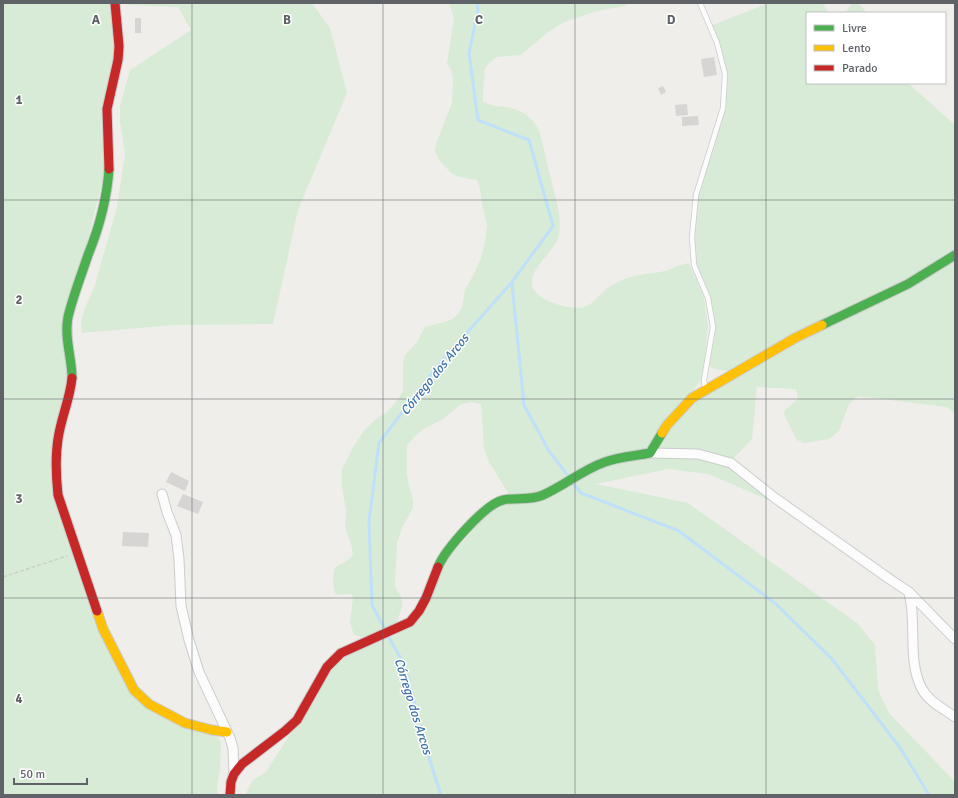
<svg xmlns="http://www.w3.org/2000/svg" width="958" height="798" font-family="Signika,sans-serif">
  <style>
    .green { fill: #d8ebd6 }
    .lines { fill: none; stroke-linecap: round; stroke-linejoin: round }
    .stream { stroke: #bfe0f9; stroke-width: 3 }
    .building { fill: #d6d5d3 }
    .lane-casing { stroke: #cbcccc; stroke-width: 6 }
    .street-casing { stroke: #cbcccc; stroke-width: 11 }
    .fast-casing { stroke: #cacacb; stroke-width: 11 }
    .slow-casing { stroke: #cacacb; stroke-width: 11 }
    .jam-casing { stroke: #cacacb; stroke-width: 11 }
    .path { stroke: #cacfcc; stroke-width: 1.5; stroke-dasharray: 4 2; stroke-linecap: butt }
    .lane { stroke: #fdfcfc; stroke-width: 4.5 }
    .street { stroke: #fdfcfc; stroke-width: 9 }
    .fast { stroke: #4caf50; stroke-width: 9 }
    .slow { stroke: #ffc107; stroke-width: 9 }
    .jam { stroke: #c62828; stroke-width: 9 }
    .grid { fill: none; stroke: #5f6368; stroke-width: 1; stroke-opacity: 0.55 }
    .labels { text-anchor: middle; stroke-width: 3; stroke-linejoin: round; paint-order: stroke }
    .water-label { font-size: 13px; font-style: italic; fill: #4174aa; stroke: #fff }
    .grid-label { font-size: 13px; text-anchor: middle; font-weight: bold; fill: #5f6368; stroke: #fff; stroke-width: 3; stroke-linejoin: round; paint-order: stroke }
  </style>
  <rect width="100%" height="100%" fill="#efeeea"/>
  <!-- green -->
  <g class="green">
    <polygon points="3,3 110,3 115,45 104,173 88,239 70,293 69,371 51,470 130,690 217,736 221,742 220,769 217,787 218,795 3,795"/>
    <polygon points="128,3 312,3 330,28 347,93 298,210 273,324 173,325 82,333 81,321 85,308 94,288 117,207 125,154 120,122 120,106 130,70 191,30 178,7 129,5"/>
    <path d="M 449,3 L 631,3 L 624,6 L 597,11 L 562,23 L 547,33 L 521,55 L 497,57 L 490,62 L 485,69 L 483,93 L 483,101 C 492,107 498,106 507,107 C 523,110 535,119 540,133 C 544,150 548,167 552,184 C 556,200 562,218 559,235 C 556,252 526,269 533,288 C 538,301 572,311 584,307 C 593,304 598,296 605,290 C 609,287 614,284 618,282 C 634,273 652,275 669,270 C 671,269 674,267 677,266 C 680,265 685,264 689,263 L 704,297 L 708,327 L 704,364 L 701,380 L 649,451 L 533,495 L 509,494 L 489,462 L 484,448 L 481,405 L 477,403 L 469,402 L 460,405 L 443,419 L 422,430 L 415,436 L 407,446 L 407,476 L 413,500 L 413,508 L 403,526 L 397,543 L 395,585 C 396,590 399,592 401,597 C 405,606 398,617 395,626 L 364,638 L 354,635 L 350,623 L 353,598 L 351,594 L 338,595 L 335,593 L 333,583 L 334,570 L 337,566 L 345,562 L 351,557 L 353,553 L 351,544 L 345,527 L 346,511 L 342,486 L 342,469 L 354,446 L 363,432 L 375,420 L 388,411 L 399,398 L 403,390 L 403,364 L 405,355 L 417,342 L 425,327 L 451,320 L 457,315 L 462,307 L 465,290 L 474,274 L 481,258 L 485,242 L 487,225 L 482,204 L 480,188 L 477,180 L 459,177 L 451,173 L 439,160 L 435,152 L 436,144 L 452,103 L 453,78 L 451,70 L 447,63 L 454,18 Z"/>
    <polygon points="769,3 822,3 829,13 807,13 807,83 908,83 955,125 955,250 906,280 733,371 719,370 710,367 713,327 708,298 694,265 692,237 696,195 723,108 725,74 710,26"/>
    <polygon points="852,3 858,3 867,13 845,13"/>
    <polygon points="955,261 955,414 946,407 858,396 849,404 839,431 829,439 804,443 797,440 784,414 785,410 798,399 796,389 757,387 752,439 732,460 655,450 661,436 696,399 797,342"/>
    <polygon points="647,456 698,456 731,466 773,502 708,474 668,469 596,484 688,503 857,623 875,645 878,690 889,713 955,782 955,795 245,795 253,780 266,772 331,670 350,653 394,636 404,630 445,562 494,506 606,466"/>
  </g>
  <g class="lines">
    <!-- stream -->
    <g class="stream">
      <polyline points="512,283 524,405 549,451 569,477"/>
      <polyline points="572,482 581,493 679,531 776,604 832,659 901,749 929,795"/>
      <polyline points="385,629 372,605 369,521 379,443 435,369 512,282 553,226 529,140 478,120 469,53 478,10 477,3"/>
      <polyline points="388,636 404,664 430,761 441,795"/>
    </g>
  </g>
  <!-- building -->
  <g class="building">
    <rect x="135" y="18" width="6" height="15"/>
    <polygon points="714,57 717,75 704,77 701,59"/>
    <polygon points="663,86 666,92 661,95 658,88"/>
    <polygon points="687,104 688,115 676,116 675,105"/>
    <polygon points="698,116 699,125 682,126 682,117"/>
    <polygon points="171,472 189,481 185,491 166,482"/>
    <polygon points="183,494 203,502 198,514 177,506"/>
    <polygon points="123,532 149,533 148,547 122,546"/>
  </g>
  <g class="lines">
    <!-- lane casing -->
    <g class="lane-casing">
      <polyline id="lane" points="700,3 717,43 725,74 723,108 696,195 692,237 694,265 708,298 713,327 704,380 705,389"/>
    </g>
    <!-- street casing -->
    <g class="street-casing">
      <g id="street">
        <polyline points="650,453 698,454 731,463 775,498 891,580 909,592 955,639"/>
        <polyline points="162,494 167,512 176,535 179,559 181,606 189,640 199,672 230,738 233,748 234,774"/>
        <path d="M 909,592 C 910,599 912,606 912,613 C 914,638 910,667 922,689 C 929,702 944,709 955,717"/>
      </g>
    </g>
    <!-- fast casing -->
    <g class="fast-casing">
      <g id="fast">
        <polyline points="822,325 908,284 955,255"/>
        <path d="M 72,378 C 72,358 64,338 68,317 C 73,296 81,276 88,255 C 99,228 107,198 109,169"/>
        <path d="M 438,567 C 445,550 485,504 503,500 C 517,497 529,501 543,495 C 564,486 582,470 605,462 C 619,457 635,456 650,453 L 662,433"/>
      </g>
    </g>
    <!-- slow casing -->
    <g class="slow-casing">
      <g id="slow">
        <polyline points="662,433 667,425 692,398 795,338 822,325"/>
        <polyline points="97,611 103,629 134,690 149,704 185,723 212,730 227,732"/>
      </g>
    </g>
    <!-- jam casing -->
    <g class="jam-casing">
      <g id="jam">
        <polyline points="109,169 107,109 118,60 119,46 115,3"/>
        <path d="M 72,378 C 70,399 61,418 58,439 C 55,458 56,476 58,495 L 97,611"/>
        <polyline points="230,795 231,782 234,774 242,764 285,731 297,720 327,667 341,653 410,622 419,611 426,598 438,567"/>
      </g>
    </g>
    <!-- path -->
    <polyline class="path" points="3,577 67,556"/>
    <!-- lane -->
    <use href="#lane" class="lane"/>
    <!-- street -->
    <use href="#street" class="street"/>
    <!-- fast -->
    <use href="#fast" class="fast"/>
    <!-- slow -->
    <use href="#slow" class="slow"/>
    <!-- jam -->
    <use href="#jam" class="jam"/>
  </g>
  <!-- grid -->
  <path class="grid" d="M 192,3 L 192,795M 383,3 L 383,795M 575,3 L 575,795M 766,3 L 766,795M 3,200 L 955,200M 3,399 L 955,399M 3,598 L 955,598"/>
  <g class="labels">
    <!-- water labels -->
    <g class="water-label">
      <text transform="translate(434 374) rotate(-51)" y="5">Córrego dos Arcos</text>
      <text transform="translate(414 706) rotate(73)" y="5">Córrego dos Arcos</text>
    </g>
  </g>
  <g class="grid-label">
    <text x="96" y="24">A</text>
    <text x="287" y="24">B</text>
    <text x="479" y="24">C</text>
    <text x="671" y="24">D</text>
    <text x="19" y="104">1</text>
    <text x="19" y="304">2</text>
    <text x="19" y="503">3</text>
    <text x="19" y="703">4</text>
  </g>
  <!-- border -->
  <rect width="958" height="798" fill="none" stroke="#5f6368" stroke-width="8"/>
  <!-- legend -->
  <rect x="806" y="12" width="140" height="72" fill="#ffffff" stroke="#bfc1c3"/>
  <rect x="814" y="25" width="20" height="6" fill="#4caf50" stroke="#bfc1c3"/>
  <text x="842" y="32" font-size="12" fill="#5f6368">Livre</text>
  <rect x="814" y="45" width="20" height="6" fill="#ffc107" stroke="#bfc1c3"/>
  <text x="842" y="52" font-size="12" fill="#5f6368">Lento</text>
  <rect x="814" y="65" width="20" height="6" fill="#c62828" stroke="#bfc1c3"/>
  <text x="842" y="72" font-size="12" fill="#5f6368">Parado</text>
  <!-- scale -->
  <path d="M14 778v6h73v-6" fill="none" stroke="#5f6368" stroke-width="2"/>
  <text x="20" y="778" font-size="12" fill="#5f6368" stroke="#ffffff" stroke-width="3" paint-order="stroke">50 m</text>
</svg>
